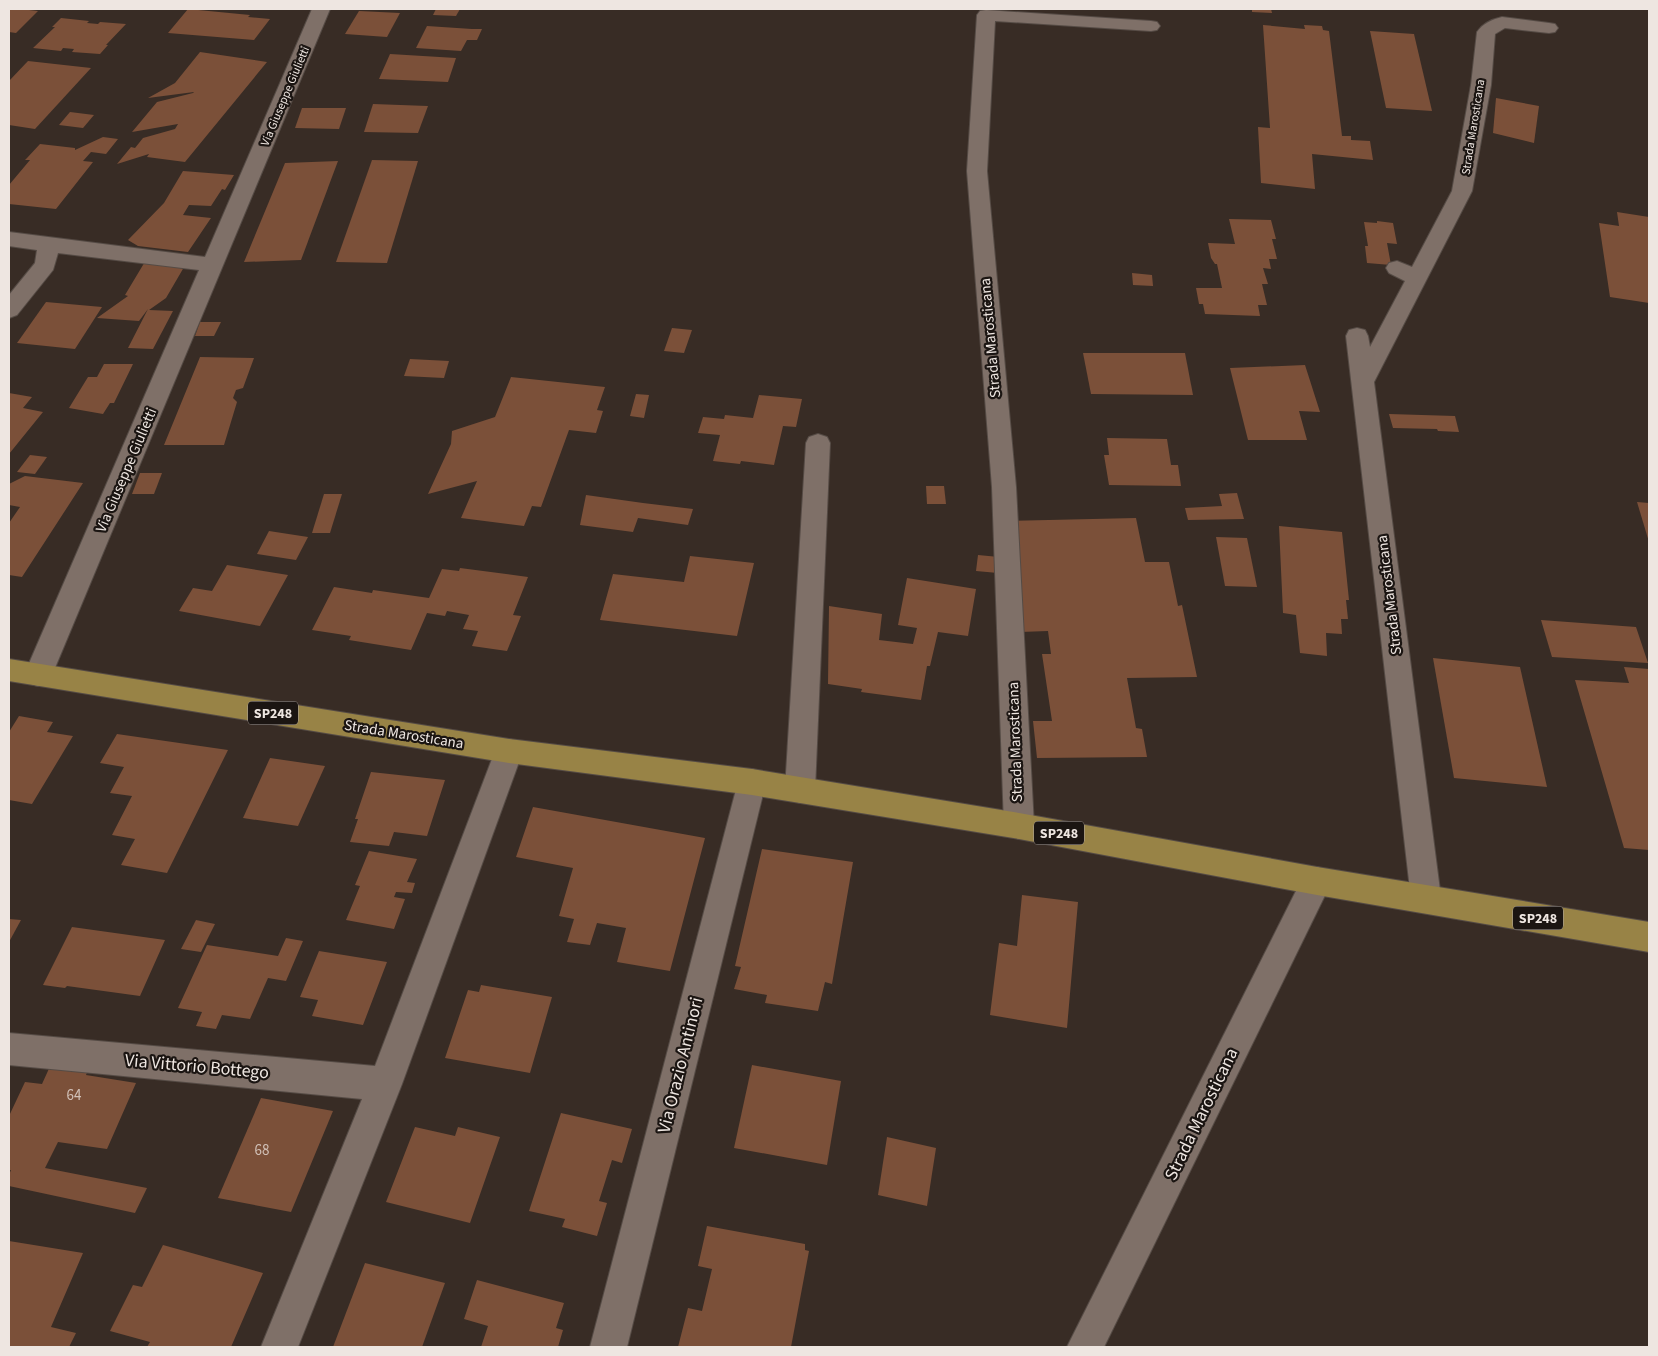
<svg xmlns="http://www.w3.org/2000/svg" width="1658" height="1356" font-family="'Source Sans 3',sans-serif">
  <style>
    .building { fill: #7b5039 }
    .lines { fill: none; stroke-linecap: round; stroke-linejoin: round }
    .street-casing { stroke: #554b45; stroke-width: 2 }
    .primary-casing { stroke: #554b45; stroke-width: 2 }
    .street { fill: #7f7068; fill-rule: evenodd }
    .primary { fill: #988346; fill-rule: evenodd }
    .labels { text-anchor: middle; stroke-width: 4.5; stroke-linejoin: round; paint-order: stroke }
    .far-street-label { font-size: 12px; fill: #eee6e1; stroke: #1b1512 }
    .shield { fill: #1b1512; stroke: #afa7a3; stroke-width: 1 }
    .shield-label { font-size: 14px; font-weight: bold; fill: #eee6e1 }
    .street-label { font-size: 15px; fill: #eee6e1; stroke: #1b1512 }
    .near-number-label { font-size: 15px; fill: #d1c0b7 }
    .near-street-label { font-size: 18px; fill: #eee6e1; stroke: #1b1512 }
  </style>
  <rect width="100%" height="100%" fill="#382c25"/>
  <!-- building -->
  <g class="building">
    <polygon points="9,9 20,9 38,11 16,33 9,32"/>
    <polygon points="188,9 250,15 248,17 270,19 254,40 168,33"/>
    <polygon points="436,9 460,9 456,16 433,15"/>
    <polygon points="1252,9 1271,9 1272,13 1252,12"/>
    <polygon points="359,11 400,13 387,37 345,34"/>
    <polygon points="61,18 89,21 87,23 98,24 100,22 126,24 106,45 108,45 100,54 72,52 74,49 63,48 61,51 33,48 55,27 52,27"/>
    <polygon points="1263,25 1305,29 1304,25 1322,26 1323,30 1329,31 1342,136 1351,136 1351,140 1370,141 1373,160 1312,154 1315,189 1261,183 1258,127 1270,128"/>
    <polygon points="427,26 472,29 482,29 477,40 467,40 461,51 416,48"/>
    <polygon points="1370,31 1414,34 1432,111 1386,108"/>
    <polygon points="200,52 267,62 185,162 147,157 149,154 117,164 131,147 135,148 143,138 175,129 178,124 132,132 157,102 193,93 194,92 148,98 175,83"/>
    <polygon points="390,54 456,58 448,82 379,79"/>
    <polygon points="28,61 91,68 35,129 9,125 9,81"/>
    <polygon points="1496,98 1539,106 1534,143 1493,133"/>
    <polygon points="373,104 428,106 418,133 364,132"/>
    <polygon points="302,108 346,108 339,129 295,128"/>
    <polygon points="70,112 94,115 83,128 59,125"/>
    <polygon points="103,137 118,139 106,154 91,152 83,161 93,162 56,209 9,204 9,185 30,160 25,160 27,158 40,144 75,148 75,150"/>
    <polygon points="372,160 418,161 387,263 336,262"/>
    <polygon points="338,161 301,260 244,262 285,163"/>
    <polygon points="183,171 234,175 225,190 222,189 211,206 189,205 183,215 211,218 188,252 138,246 128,240 164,203"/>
    <polygon points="1617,212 1649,217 1649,303 1610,297 1599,223 1619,226"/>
    <polygon points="1229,219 1271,220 1276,239 1272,239 1277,259 1269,259 1271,269 1263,268 1268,284 1262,284 1267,305 1258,305 1260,316 1205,314 1203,304 1199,304 1196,288 1222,288 1217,264 1215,264 1211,258 1208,243 1235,244"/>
    <polygon points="1377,221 1393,223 1397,244 1387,243 1391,265 1367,263 1365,246 1368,246 1364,222 1377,223"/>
    <polygon points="146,260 187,262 166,298 149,310 173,311 153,349 128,348 148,309 139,321 97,318 128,296 125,295"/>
    <polygon points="1132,273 1152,275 1153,286 1133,285"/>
    <polygon points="46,302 102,307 75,349 17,343"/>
    <polygon points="200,322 221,322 214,336 195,336"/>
    <polygon points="672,328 692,330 684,353 664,351"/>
    <polygon points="1083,353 1185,353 1193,395 1091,394"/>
    <polygon points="200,357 254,358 243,388 236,390 233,398 237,402 224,445 164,445"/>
    <polygon points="410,359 449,361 444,378 404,376"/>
    <polygon points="104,364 133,364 114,403 110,403 103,414 69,408 88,377 97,377"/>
    <polygon points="1305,365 1320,412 1299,411 1307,440 1248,440 1230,368"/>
    <polygon points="511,377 605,387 597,410 603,411 596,433 569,430 541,507 532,506 524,526 461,518 477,481 428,494 451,444 452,431 495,417"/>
    <polygon points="9,393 32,397 23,408 43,412 9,454"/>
    <polygon points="636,394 649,395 644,418 630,416"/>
    <polygon points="759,395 802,399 796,427 783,426 774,465 741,461 740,464 713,461 720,435 698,433 703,417 724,419 725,415 753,418"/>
    <polygon points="1389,414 1455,416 1459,432 1438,431 1437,429 1393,428"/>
    <polygon points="1107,438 1167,439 1171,465 1178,465 1181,486 1109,485 1104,455 1109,455"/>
    <polygon points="30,455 47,457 35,474 17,472"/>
    <polygon points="140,473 162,473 154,494 132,494"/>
    <polygon points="25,476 83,483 22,577 9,575 9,523 20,507 9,505 9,484"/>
    <polygon points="926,486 944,486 946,504 927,504"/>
    <polygon points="1237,493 1244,519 1188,520 1185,508 1222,506 1219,494"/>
    <polygon points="324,494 342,494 330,533 312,533"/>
    <polygon points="586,495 643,503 693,509 688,525 638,518 633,532 580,525"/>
    <polygon points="1637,502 1649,503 1649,542"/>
    <polygon points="1136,518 1145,562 1169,562 1178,606 1182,605 1197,677 1127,678 1136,728 1142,729 1147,757 1037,758 1033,721 1052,721 1042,654 1051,654 1048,631 1020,632 1008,521"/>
    <polygon points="1279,526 1342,532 1349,600 1346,600 1348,619 1341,619 1342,634 1326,633 1327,656 1300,653 1296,615 1283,613"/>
    <polygon points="269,531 308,537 296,560 257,554"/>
    <polygon points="1216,537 1247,538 1257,587 1225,586"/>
    <polygon points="978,555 999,557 998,573 976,571"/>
    <polygon points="690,556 754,563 737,636 600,620 613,574 684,582"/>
    <polygon points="227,565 288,575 260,626 179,611 193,588 212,591"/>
    <polygon points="460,568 528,577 513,615 521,616 507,651 472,646 478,631 463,629 469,615 447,611 445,616 427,613 411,650 349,640 351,636 312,630 334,587 372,593 373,590 429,598 442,569 459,571"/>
    <polygon points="907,578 976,589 968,636 938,632 930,666 927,666 921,700 861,692 862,689 828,684 829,606 882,614 879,640 913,644 917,628 898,625"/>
    <polygon points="1541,620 1636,627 1648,663 1552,657"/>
    <polygon points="1433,658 1520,667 1547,787 1454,778"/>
    <polygon points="1624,667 1649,669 1649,850 1624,848 1575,680 1629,683"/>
    <polygon points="19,716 53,722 47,732 73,736 32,804 9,800 9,732"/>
    <polygon points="117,734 228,750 167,873 121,865 135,839 112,835 132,796 110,793 124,767 100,763"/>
    <polygon points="270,758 325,766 298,826 243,818"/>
    <polygon points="371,772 445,780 427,836 394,832 389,846 350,842 358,819 355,819"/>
    <polygon points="533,807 705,838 670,971 617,962 626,928 597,923 590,945 567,942 574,919 559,916 573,868 516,857"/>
    <polygon points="762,849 853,862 832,984 825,982 818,1011 765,1003 767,995 734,989 741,967 735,966"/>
    <polygon points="369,851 417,859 407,882 415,883 412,893 396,892 394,897 405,899 394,929 346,920 360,886 355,885"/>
    <polygon points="1022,895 1078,902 1067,1028 990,1015 999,943 1017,946"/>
    <polygon points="9,919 21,920 9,942"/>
    <polygon points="196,920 215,924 201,952 181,949"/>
    <polygon points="72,927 165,940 140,996 67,986 65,988 43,985"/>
    <polygon points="286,938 303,941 286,981 268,978 250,1019 222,1015 216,1029 196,1026 202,1012 178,1008 207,945 278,956"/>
    <polygon points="319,951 387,962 363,1025 312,1016 318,1000 300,997"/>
    <polygon points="481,985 552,997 530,1073 445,1058 468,990 479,992"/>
    <polygon points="52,1062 89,1067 86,1075 136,1083 107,1149 58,1142 45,1168 147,1188 135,1213 9,1186 9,1175 11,1170 9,1170 9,1116 25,1082 42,1084"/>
    <polygon points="752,1065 841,1081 827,1165 734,1148"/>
    <polygon points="261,1098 333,1111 291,1212 218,1198"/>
    <polygon points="561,1113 632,1129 622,1163 612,1160 599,1201 607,1203 597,1236 562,1227 565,1219 529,1211"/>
    <polygon points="415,1127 455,1136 458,1127 500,1137 470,1223 386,1202"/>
    <polygon points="887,1137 936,1148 927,1206 878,1195"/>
    <polygon points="707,1226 805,1244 805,1250 809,1251 791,1347 678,1347 688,1308 702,1311 712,1269 698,1266"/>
    <polygon points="9,1241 83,1253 51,1327 76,1333 69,1347 9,1347"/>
    <polygon points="163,1245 263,1273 231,1347 147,1347 150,1342 110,1331 133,1285 142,1287"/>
    <polygon points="365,1263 445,1283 422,1347 333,1347"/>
    <polygon points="477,1280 564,1303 556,1328 563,1330 558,1347 481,1347 488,1326 464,1319"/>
  </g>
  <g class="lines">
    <!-- street casing -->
    <g class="street-casing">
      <g id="street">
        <polygon points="312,9 330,9 52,675 48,683 38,686 28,683 24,675 199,270 58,253 53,270 17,315 9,318 9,295 35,263 37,250 9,246 9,232 205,257"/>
        <polygon points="986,10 1151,21 1157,22 1160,26 1157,30 1151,31 995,21 987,171 1016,487 1034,826 1029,835 1019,839 1009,835 1004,826 992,487 967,171 977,15 980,11"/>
        <path d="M 1502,17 L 1549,23 L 1555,24 L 1558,28 L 1555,32 L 1549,33 L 1505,28 L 1495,34 L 1491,85 L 1472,191 L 1374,382 L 1441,898 L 1437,908 L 1426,912 L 1415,908 L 1411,898 L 1346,336 L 1349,330 L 1357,328 L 1365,330 L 1368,336 L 1370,347 L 1405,281 L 1389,273 L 1386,268 L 1389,263 L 1397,261 L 1412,267 L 1452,191 L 1471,85 L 1477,32 C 1482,24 1493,19 1502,17 Z"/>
        <polygon points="818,434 827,437 830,443 815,790 810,799 800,803 790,799 785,790 806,443 809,437"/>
        <polygon points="509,739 519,742 523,751 402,1084 298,1347 261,1347 362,1099 9,1065 9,1033 375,1066 495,751 499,742"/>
        <polygon points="752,769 762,773 766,782 627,1347 590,1347 738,782 742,773"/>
        <polygon points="1317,867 1328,871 1332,881 1104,1347 1067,1347 1306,871"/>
      </g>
    </g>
    <!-- primary casing -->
    <g class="primary-casing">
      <polygon id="primary" points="9,659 509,739 752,769 1019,813 1317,867 1649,922 1649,952 1317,895 1019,839 752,795 509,763 9,681"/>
    </g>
    <!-- street -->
    <use href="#street" class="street"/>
    <!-- primary -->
    <use href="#primary" class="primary"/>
  </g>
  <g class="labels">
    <!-- far-street labels -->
    <g class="far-street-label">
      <text transform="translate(285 96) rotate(-67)" y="4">Via Giuseppe Giulietti</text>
      <text transform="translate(1473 127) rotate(-81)" y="4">Strada Marosticana</text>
    </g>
    <!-- shield labels -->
    <g class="shield">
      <rect x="248" y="701.5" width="50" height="23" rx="4"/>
      <rect x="1034" y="821.5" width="50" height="23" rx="4"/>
      <rect x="1513" y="906.5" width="50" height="23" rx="4"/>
    </g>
    <g class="shield-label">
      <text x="273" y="718">SP248</text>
      <text x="1059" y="838">SP248</text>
      <text x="1538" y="923">SP248</text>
    </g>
    <!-- street labels -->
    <g class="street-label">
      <text transform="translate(990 338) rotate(-95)" y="5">Strada Marosticana</text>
      <text transform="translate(126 470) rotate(-67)" y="5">Via Giuseppe Giulietti</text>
      <text transform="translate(1389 595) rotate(-97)" y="5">Strada Marosticana</text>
      <text transform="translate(404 734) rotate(9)" y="5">Strada Marosticana</text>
      <text transform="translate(1015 742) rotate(-92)" y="5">Strada Marosticana</text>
    </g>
    <!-- near-number labels -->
    <g class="near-number-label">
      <text x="74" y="1100">64</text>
      <text x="262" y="1155">68</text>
    </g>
    <!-- near-street labels -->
    <g class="near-street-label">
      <text transform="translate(680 1065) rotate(-76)" y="6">Via Orazio Antinori</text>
      <text transform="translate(197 1066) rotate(5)" y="6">Via Vittorio Bottego</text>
      <text transform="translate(1201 1114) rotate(-64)" y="6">Strada Marosticana</text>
    </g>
  </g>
  <!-- border -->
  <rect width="1658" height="1356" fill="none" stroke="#eee6e1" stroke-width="20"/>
</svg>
